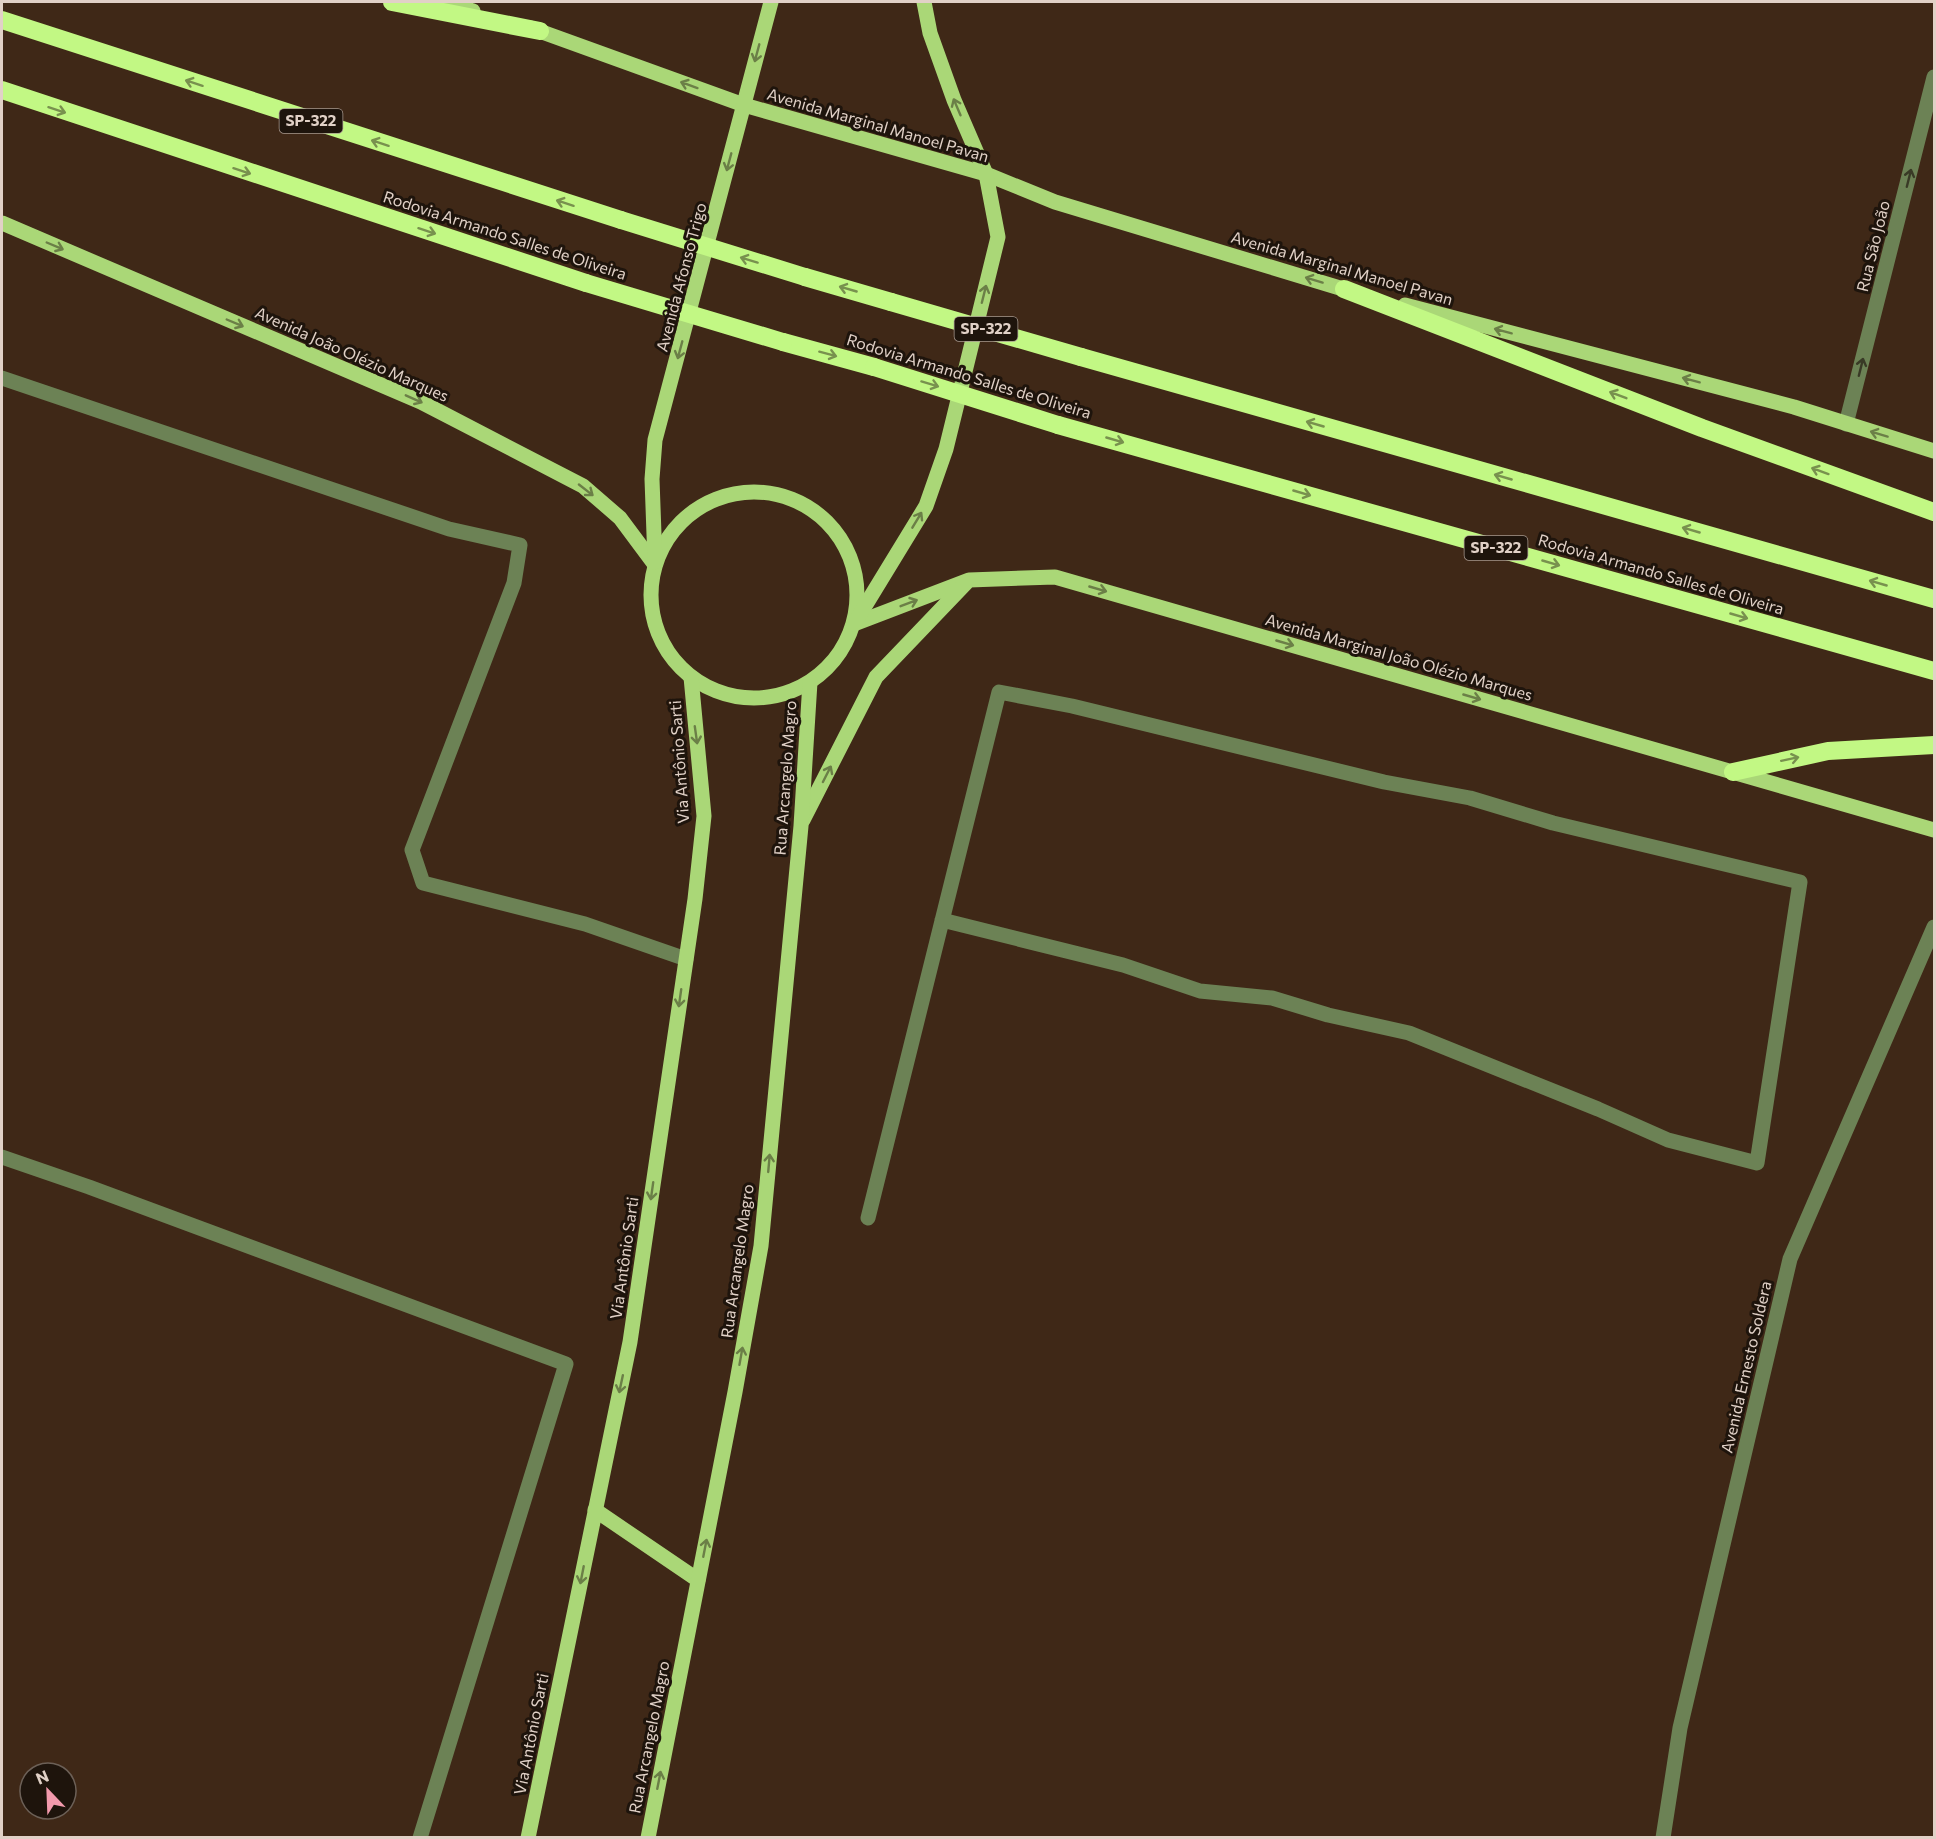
<svg xmlns="http://www.w3.org/2000/svg" width="1936" height="1839" font-family="Commissioner,sans-serif">
  <style>
    .lines { fill: none; stroke-linecap: round; stroke-linejoin: round }
    .minor { stroke: #6c8255; stroke-width: 15 }
    .major { stroke: #aad777; stroke-width: 15 }
    .highway { stroke: #c2f884; stroke-width: 18 }
    .highway-bridge { stroke: #c2f884; stroke-width: 18 }
    .oneway { stroke: #6b7f47 }
    .oneway2 { stroke: #78914e }
    .oneway3 { stroke: #393a26 }
    .labels { text-anchor: middle; stroke-width: 6; stroke-linejoin: round; paint-order: stroke }
    .shield { fill: #1e140c; stroke: #a6988f; stroke-width: 1.5 }
    .shield-label { font-size: 15px; font-weight: bold; fill: #e1d1c7 }
    .street-label { font-size: 16px; fill: #e1d1c7; stroke: #1e140c }
  </style>
  <rect width="100%" height="100%" fill="#3f2817"/>
  <g class="lines">
    <!-- minor -->
    <g class="minor">
      <polyline points="2,378 449,529 520,545 514,583 412,850 423,883 585,924 686,959"/>
      <polyline points="1846,424 1934,77"/>
      <polyline points="2,1157 89,1187 566,1364 420,1838"/>
      <polyline points="868,1218 999,692 1072,706 1384,782 1470,798 1553,823 1800,882 1757,1163 1668,1140 1598,1109 1409,1033 1328,1015 1272,998 1200,991 1123,965 942,920"/>
      <polyline points="1663,1838 1680,1728 1790,1259 1934,927"/>
    </g>
    <!-- major -->
    <g class="major">
      <polyline points="443,2 473,11"/>
      <polyline points="531,28 744,105 986,174 1055,202 1353,292"/>
      <polyline points="2,223 421,402 583,486 620,518 655,565"/>
      <polyline points="1405,305 1794,407 1934,451"/>
      <circle cx="754" cy="595" r="103"/>
      <polyline points="655,562 652,479 655,440 771,2"/>
      <polyline points="854,624 969,580 1055,577 1934,830"/>
      <polyline points="854,624 926,506 946,449 998,237 986,174 954,100 930,33 924,2"/>
      <polyline points="803,820 876,677 966,583"/>
      <polyline points="595,1510 698,1580"/>
      <polyline points="528,1838 630,1342 695,899 704,816 691,677"/>
      <polyline points="648,1838 735,1392 761,1246 801,826 810,682"/>
    </g>
    <!-- highway -->
    <g class="highway">
      <polyline points="392,2 540,31"/>
      <polyline points="2,20 621,220"/>
      <polyline points="2,90 586,283"/>
      <polyline points="805,277 891,302"/>
      <polyline points="1344,289 1702,428 1934,512"/>
      <polyline points="783,342 874,367"/>
      <polyline points="1081,357 1934,599"/>
      <polyline points="1058,425 1934,671"/>
      <polyline points="1733,772 1828,751 1934,745"/>
    </g>
    <!-- highway-bridge -->
    <g class="highway-bridge">
      <polyline points="621,220 805,277"/>
      <polyline points="586,283 783,342"/>
      <polyline points="891,302 1081,357"/>
      <polyline points="874,367 1058,425"/>
    </g>
  </g>
  <!-- one-way arrows -->
  <defs><path id="oneway-shaft" d="M-6 0H5M1.5-3L5.5 0L1.5 3" fill="none" stroke-width="1.6" stroke-linecap="round" stroke-linejoin="round" transform="scale(1.5)"/></defs>
  <g class="oneway">
    <use href="#oneway-shaft" transform="translate(757 53) rotate(105)"/>
    <use href="#oneway-shaft" transform="translate(689 85) rotate(-160)"/>
    <use href="#oneway-shaft" transform="translate(957 107) rotate(-113)"/>
    <use href="#oneway-shaft" transform="translate(729 162) rotate(105)"/>
    <use href="#oneway-shaft" transform="translate(55 246) rotate(23)"/>
    <use href="#oneway-shaft" transform="translate(1314 280) rotate(-163)"/>
    <use href="#oneway-shaft" transform="translate(984 294) rotate(-76)"/>
    <use href="#oneway-shaft" transform="translate(235 323) rotate(23)"/>
    <use href="#oneway-shaft" transform="translate(1503 331) rotate(-165)"/>
    <use href="#oneway-shaft" transform="translate(680 350) rotate(105)"/>
    <use href="#oneway-shaft" transform="translate(1691 380) rotate(-165)"/>
    <use href="#oneway-shaft" transform="translate(414 399) rotate(24)"/>
    <use href="#oneway-shaft" transform="translate(1879 434) rotate(-163)"/>
    <use href="#oneway-shaft" transform="translate(586 490) rotate(38)"/>
    <use href="#oneway-shaft" transform="translate(917 520) rotate(-59)"/>
    <use href="#oneway-shaft" transform="translate(1098 589) rotate(16)"/>
    <use href="#oneway-shaft" transform="translate(909 603) rotate(-21)"/>
    <use href="#oneway-shaft" transform="translate(1285 643) rotate(16)"/>
    <use href="#oneway-shaft" transform="translate(1472 697) rotate(16)"/>
    <use href="#oneway-shaft" transform="translate(696 735) rotate(82)"/>
    <use href="#oneway-shaft" transform="translate(827 774) rotate(-63)"/>
    <use href="#oneway-shaft" transform="translate(680 998) rotate(98)"/>
    <use href="#oneway-shaft" transform="translate(769 1163) rotate(-85)"/>
    <use href="#oneway-shaft" transform="translate(652 1191) rotate(98)"/>
    <use href="#oneway-shaft" transform="translate(741 1356) rotate(-80)"/>
    <use href="#oneway-shaft" transform="translate(621 1384) rotate(102)"/>
    <use href="#oneway-shaft" transform="translate(705 1548) rotate(-79)"/>
    <use href="#oneway-shaft" transform="translate(582 1575) rotate(101)"/>
    <use href="#oneway-shaft" transform="translate(659 1780) rotate(-79)"/>
  </g>
  <g class="oneway2">
    <use href="#oneway-shaft" transform="translate(194 83) rotate(-162)"/>
    <use href="#oneway-shaft" transform="translate(57 110) rotate(18)"/>
    <use href="#oneway-shaft" transform="translate(380 143) rotate(-162)"/>
    <use href="#oneway-shaft" transform="translate(242 171) rotate(18)"/>
    <use href="#oneway-shaft" transform="translate(565 203) rotate(-162)"/>
    <use href="#oneway-shaft" transform="translate(427 231) rotate(18)"/>
    <use href="#oneway-shaft" transform="translate(749 260) rotate(-163)"/>
    <use href="#oneway-shaft" transform="translate(848 289) rotate(-164)"/>
    <use href="#oneway-shaft" transform="translate(828 354) rotate(15)"/>
    <use href="#oneway-shaft" transform="translate(930 384) rotate(17)"/>
    <use href="#oneway-shaft" transform="translate(1618 395) rotate(-159)"/>
    <use href="#oneway-shaft" transform="translate(1315 424) rotate(-164)"/>
    <use href="#oneway-shaft" transform="translate(1115 440) rotate(16)"/>
    <use href="#oneway-shaft" transform="translate(1820 471) rotate(-160)"/>
    <use href="#oneway-shaft" transform="translate(1503 477) rotate(-164)"/>
    <use href="#oneway-shaft" transform="translate(1302 493) rotate(16)"/>
    <use href="#oneway-shaft" transform="translate(1691 530) rotate(-164)"/>
    <use href="#oneway-shaft" transform="translate(1551 563) rotate(16)"/>
    <use href="#oneway-shaft" transform="translate(1878 583) rotate(-164)"/>
    <use href="#oneway-shaft" transform="translate(1739 616) rotate(16)"/>
    <use href="#oneway-shaft" transform="translate(1790 759) rotate(-12)"/>
  </g>
  <g class="oneway3">
    <use href="#oneway-shaft" transform="translate(1909 178) rotate(-76)"/>
    <use href="#oneway-shaft" transform="translate(1861 367) rotate(-76)"/>
  </g>
  <g class="labels">
    <!-- shield labels -->
    <g class="shield">
      <rect x="279.5" y="109" width="63" height="24" rx="4.5"/>
      <rect x="954.5" y="317" width="63" height="24" rx="4.5"/>
      <rect x="1464.5" y="536" width="63" height="24" rx="4.5"/>
    </g>
    <g class="shield-label">
      <text x="311" y="126">SP-322</text>
      <text x="986" y="334">SP-322</text>
      <text x="1496" y="553">SP-322</text>
    </g>
    <!-- street labels -->
    <g class="street-label">
      <text transform="translate(878 125) rotate(16)" y="6">Avenida Marginal Manoel Pavan</text>
      <text transform="translate(505 235) rotate(18)" y="6">Rodovia Armando Salles de Oliveira</text>
      <text transform="translate(1873 246) rotate(-76)" y="6">Rua São João</text>
      <text transform="translate(1342 268) rotate(16)" y="6">Avenida Marginal Manoel Pavan</text>
      <text transform="translate(681 277) rotate(-75)" y="6">Avenida Afonso Trigo</text>
      <text transform="translate(352 354) rotate(24)" y="6">Avenida João Olézio Marques</text>
      <text transform="translate(969 376) rotate(17)" y="6">Rodovia Armando Salles de Oliveira</text>
      <text transform="translate(1661 574) rotate(16)" y="6">Rodovia Armando Salles de Oliveira</text>
      <text transform="translate(1399 657) rotate(16)" y="6">Avenida Marginal João Olézio Marques</text>
      <text transform="translate(679 762) rotate(-94)" y="6">Via Antônio Sarti</text>
      <text transform="translate(785 778) rotate(-86)" y="6">Rua Arcangelo Magro</text>
      <text transform="translate(624 1258) rotate(-82)" y="6">Via Antônio Sarti</text>
      <text transform="translate(737 1261) rotate(-82)" y="6">Rua Arcangelo Magro</text>
      <text transform="translate(1746 1367) rotate(-77)" y="6">Avenida Ernesto Soldera</text>
      <text transform="translate(531 1734) rotate(-79)" y="6">Via Antônio Sarti</text>
      <text transform="translate(649 1737) rotate(-79)" y="6">Rua Arcangelo Magro</text>
    </g>
  </g>
  <!-- border -->
  <rect width="1936" height="1839" fill="none" stroke="#e1d1c7" stroke-width="6"/>
  <!-- north arrow -->
  <g transform="translate(48 1791) rotate(337)"><circle r="28" fill="#1e140c" stroke="#6c6057" stroke-width="1.5"/>
  <path d="M0-4.5L10 22L0 15L-10 22Z" fill="#f29aad"/>
  <text y="-9" font-size="16" font-weight="bold" text-anchor="middle" fill="#e1d1c7">N</text>
  </g>
</svg>
